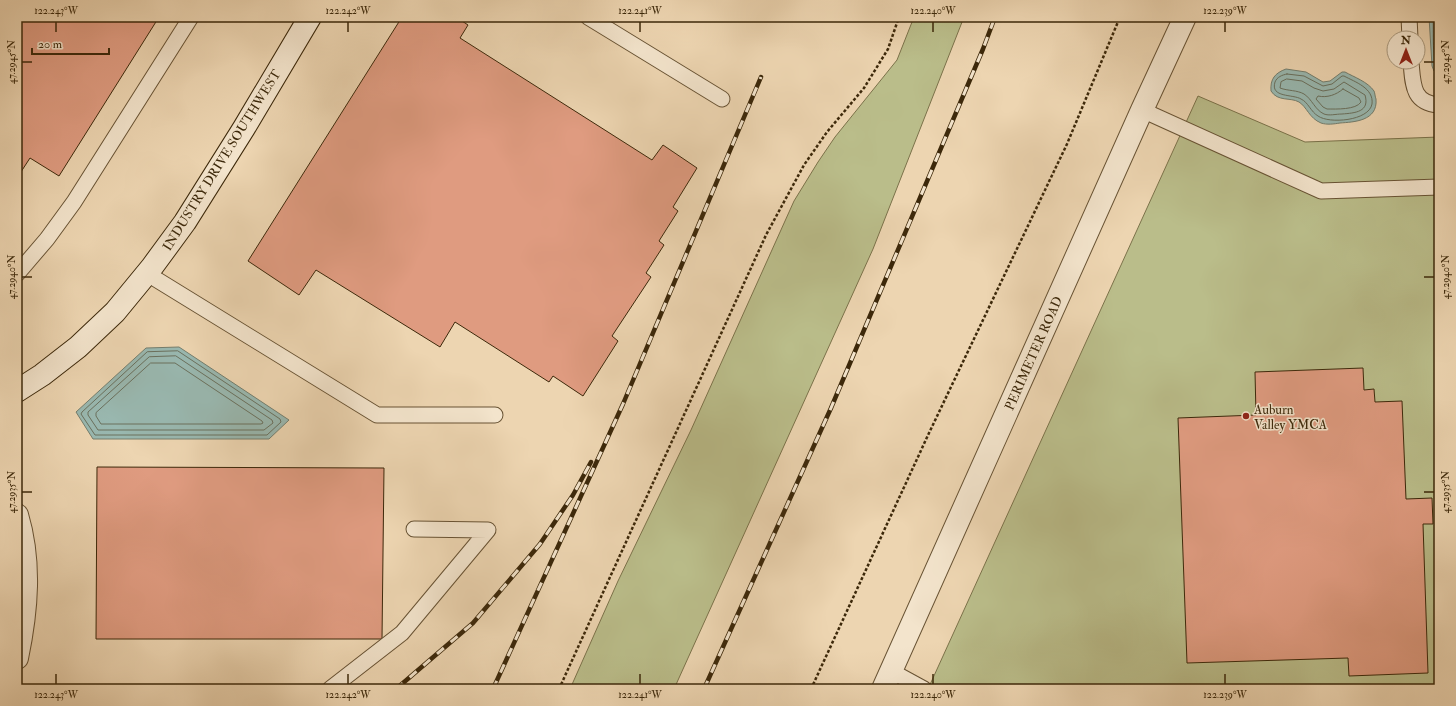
<svg xmlns="http://www.w3.org/2000/svg" width="1456" height="706" font-family="'IM FELL Double Pica',serif">
  <style>
    .green { fill: #babd8a; stroke: #7b724a }
    .water { fill: #99b8b0; stroke: #747e6e }
    .lines { fill: none; stroke-linecap: round; stroke-linejoin: round }
    .shore { stroke: #6a705d; stroke-width: 1 }
    .building { fill: #df9b80; stroke: #3c280a }
    .lane-casing { stroke: #685334; stroke-width: 17 }
    .street-casing { stroke: #685334; stroke-width: 24 }
    .secondary-casing { stroke: #3c280a; stroke-width: 24 }
    .path { stroke: #3c280a; stroke-width: 2.5; stroke-dasharray: 3 2; stroke-linecap: butt }
    .lane { stroke: #f3e4cc; stroke-width: 15 }
    .street { stroke: #f3e4cc; stroke-width: 22 }
    .secondary { stroke: #f3e4cc; stroke-width: 22 }
    .rail-casing { stroke: #3c280a; stroke-width: 4.5 }
    .rail { stroke: #f3e4cc; stroke-width: 3; stroke-dasharray: 9; stroke-linecap: butt }
    .ticks { fill: none; stroke: #3c280a; stroke-width: 1.5 }
    .poi-dot { fill: #8f2418; stroke: #f3e4cc; stroke-width: 1.5 }
    .labels { text-anchor: middle; stroke-width: 3; stroke-linejoin: round; paint-order: stroke }
    .street-label { font-size: 13px; fill: #3c280a; stroke: #f3e4cc }
    .poi-label { font-size: 13px; fill: #3c280a; stroke: #f3e4cc; text-anchor: start }
    .neatline { fill: none; stroke: #3c280a; stroke-width: 1.5 }
    .ticks-label { font-size: 10px; text-anchor: middle; fill: #3c280a }
  </style>
  <rect width="100%" height="100%" fill="#edd5b1"/>
  <filter id="stains"><feTurbulence type="fractalNoise" baseFrequency=".005" numOctaves="4"/><feColorMatrix values="0 0 0 0 .2 0 0 0 0 .09 0 0 0 0 .02 0 0 0 .5 -.17"/></filter>
  <radialGradient id="worn" r=".72"><stop offset=".6" stop-color="#630" stop-opacity="0"/><stop offset="1" stop-color="#630" stop-opacity=".3"/></radialGradient>
  <!-- green -->
  <g class="green">
    <polygon points="914,17 964,17 873,249 674,689 570,689 618,581 691,430 794,201 818,162 835,137 897,60"/>
    <polygon points="1198,96 1305,142 1439,137 1439,689 928,689"/>
  </g>
  <!-- water -->
  <g class="water">
    <polygon points="1429,17 1439,17 1439,76 1434,71 1432,66"/>
    <path d="M 1286,69 L 1306,72 L 1323,82 L 1330,81 L 1342,72 L 1345,72 C 1354,77 1368,82 1374,91 C 1375,93 1375,97 1376,99 C 1378,121 1354,122 1340,123 C 1334,124 1327,125 1321,123 C 1309,118 1307,107 1299,102 C 1290,97 1278,102 1271,91 C 1270,79 1275,73 1286,69 Z"/>
    <polygon points="179,347 289,420 269,439 93,439 76,412 146,348"/>
  </g>
  <g class="lines">
    <!-- shore -->
    <g class="shore">
      <path d="M 1433,17 C 1434,30 1431,62 1439,71"/>
      <path d="M 1287,74 L 1304,76 L 1323,86 L 1332,84 L 1342,76 L 1344,76 C 1355,82 1374,88 1372,104 C 1369,121 1329,124 1318,116 C 1311,112 1308,102 1301,99 C 1293,94 1270,98 1275,82 C 1277,77 1282,75 1287,74 Z"/>
      <path d="M 1287,79 L 1302,81 L 1314,88 L 1323,91 L 1334,89 L 1344,82 L 1365,95 C 1370,112 1355,113 1342,114 C 1336,114 1329,116 1324,114 C 1315,110 1312,99 1304,94 C 1297,90 1288,91 1280,88 L 1281,82 Z"/>
      <path d="M 1343,89 L 1359,98 L 1361,102 C 1356,110 1336,109 1327,109 L 1323,107 L 1316,99 L 1318,96 C 1327,98 1336,95 1343,89 Z"/>
      <polygon points="178,351 280,419 281,422 267,435 95,435 81,414 82,412 147,352"/>
      <polygon points="176,356 272,420 273,423 264,430 98,430 88,415 88,412 149,357"/>
      <polygon points="151,363 175,363 262,421 263,423 261,424 101,424 96,416 96,413"/>
    </g>
  </g>
  <!-- building -->
  <g class="building">
    <polygon points="17,17 159,17 59,176 30,158 17,178"/>
    <polygon points="402,17 456,17 468,25 460,38 652,160 663,145 697,168 673,207 678,211 659,241 664,245 646,273 651,277 612,336 618,341 583,396 553,376 549,382 455,322 440,347 316,270 299,295 248,261"/>
    <polygon points="1363,368 1364,390 1374,389 1375,402 1402,401 1406,499 1432,498 1433,524 1423,524 1428,673 1349,676 1348,658 1187,663 1178,418 1256,415 1255,372"/>
    <polygon points="97,467 384,468 382,639 96,639"/>
  </g>
  <g class="lines">
    <!-- lane casing -->
    <g class="lane-casing">
      <g id="lane">
        <polyline points="588,17 722,99"/>
        <polyline points="1409,17 1410,38"/>
        <path d="M 1411,62 C 1413,84 1412,103 1439,105"/>
        <polyline points="1142,110 1321,191 1439,187"/>
        <polyline points="146,273 377,415 495,415"/>
        <polyline points="17,274 47,239 74,202 191,17"/>
        <polyline points="891,671 924,689"/>
        <polyline points="330,689 402,633 488,530 414,529"/>
      </g>
    </g>
    <!-- street casing -->
    <g class="street-casing">
      <g id="street">
        <path d="M 17,515 C 31,562 27,610 17,658"/>
        <polyline points="883,689 1142,110 1185,17"/>
      </g>
    </g>
    <!-- secondary casing -->
    <g class="secondary-casing">
      <polyline id="secondary" points="17,391 42,375 78,347 115,312 152,267 185,222 244,128 310,17"/>
    </g>
    <!-- path -->
    <g class="path">
      <polyline points="559,689 766,235 804,165 827,132 864,88 888,49 899,17"/>
      <polyline points="811,689 929,433 1067,144 1120,17"/>
    </g>
    <!-- lane -->
    <use href="#lane" class="lane"/>
    <!-- street -->
    <use href="#street" class="street"/>
    <!-- secondary -->
    <use href="#secondary" class="secondary"/>
    <!-- rail casing -->
    <g class="rail-casing">
      <g id="rail">
        <polyline points="396,689 473,623 540,544 573,495 591,462"/>
        <polyline points="493,689 623,404 761,77"/>
        <polyline points="704,689 831,408 983,49 995,17"/>
      </g>
    </g>
    <!-- rail -->
    <use href="#rail" class="rail"/>
  </g>
  <!-- ticks -->
  <path class="ticks" d="M 56,22 L 56,32M 348,22 L 348,32M 640,22 L 640,32M 933,22 L 933,32M 1225,22 L 1225,32M 22,62 L 32,62M 1424,62 L 1434,62M 22,277 L 32,277M 1424,277 L 1434,277M 22,492 L 32,492M 1424,492 L 1434,492M 56,674 L 56,684M 348,674 L 348,684M 640,674 L 640,684M 933,674 L 933,684M 1225,674 L 1225,684"/>
  <!-- markers -->
  <circle class="poi-dot" cx="1246" cy="416" r="4"/>
  <g class="labels">
    <!-- street labels -->
    <g class="street-label">
      <text transform="translate(221 160) rotate(-58)" y="5">INDUSTRY DRIVE SOUTHWEST</text>
      <text transform="translate(1033 353) rotate(-66)" y="5">PERIMETER ROAD</text>
    </g>
    <!-- poi labels -->
    <g class="poi-label">
      <text x="1254" y="414">Auburn<tspan x="1254" dy="15">Valley YMCA</tspan></text>
    </g>
  </g>
  <!-- margin -->
  <rect width="1456" height="706" fill="none" stroke="#edd5b1" stroke-width="44"/>
  <!-- north arrow -->
  <g transform="translate(1406 50)"><circle r="19" fill="#f3e4cc" stroke="#aa997e"/>
  <path d="M0-3L7 15L0 10L-7 15Z" fill="#8f2418"/>
  <text y="-6" font-size="11" font-weight="bold" text-anchor="middle" fill="#3c280a">N</text>
  </g>
  <!-- scale -->
  <path d="M32 48v6h77v-6" fill="none" stroke="#3c280a" stroke-width="2"/>
  <text x="38" y="48" font-size="12" fill="#3c280a" stroke="#f3e4cc" stroke-width="3" paint-order="stroke">20 m</text>
  <rect x="22" y="22" width="1412" height="662" class="neatline"/>
  <g class="ticks-label">
    <text x="56" y="14">122.243°W</text>
    <text x="348" y="14">122.242°W</text>
    <text x="640" y="14">122.241°W</text>
    <text x="933" y="14">122.240°W</text>
    <text x="1225" y="14">122.239°W</text>
    <text transform="translate(11 62) rotate(-90)" y="4">47.2945°N</text>
    <text transform="translate(1445 62) rotate(-90)" y="4">47.2945°N</text>
    <text transform="translate(11 277) rotate(-90)" y="4">47.2940°N</text>
    <text transform="translate(1445 277) rotate(-90)" y="4">47.2940°N</text>
    <text transform="translate(11 492) rotate(-90)" y="4">47.2935°N</text>
    <text transform="translate(1445 492) rotate(-90)" y="4">47.2935°N</text>
    <text x="56" y="698">122.243°W</text>
    <text x="348" y="698">122.242°W</text>
    <text x="640" y="698">122.241°W</text>
    <text x="933" y="698">122.240°W</text>
    <text x="1225" y="698">122.239°W</text>
  </g>
  <rect width="100%" height="100%" filter="url(#stains)"/>
  <rect width="100%" height="100%" fill="url(#worn)"/>
</svg>
